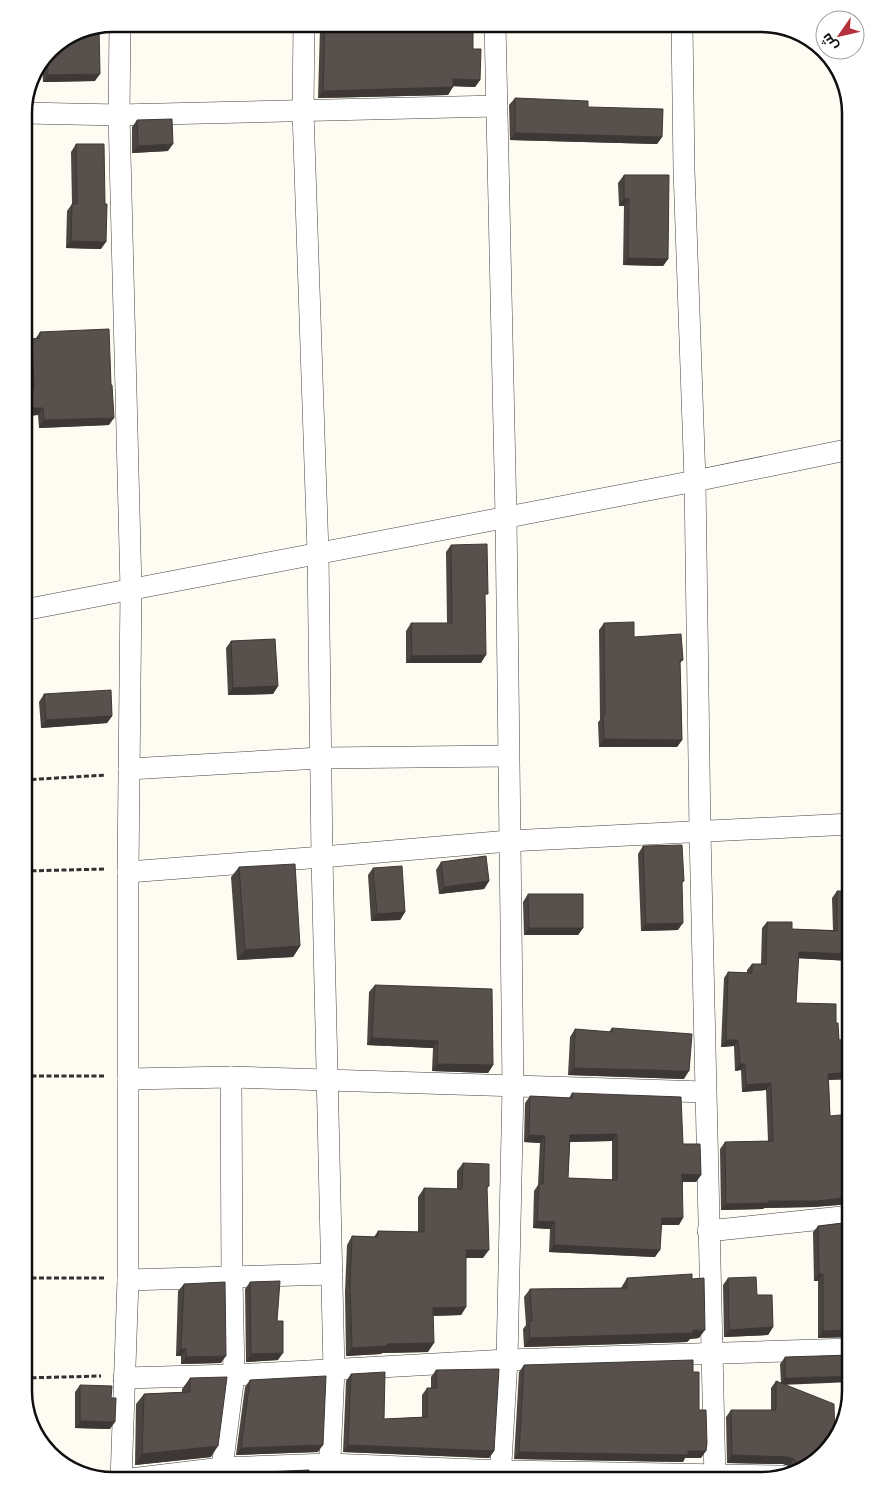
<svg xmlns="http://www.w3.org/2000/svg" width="875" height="1504" font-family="'Source Serif 4',Cairo,serif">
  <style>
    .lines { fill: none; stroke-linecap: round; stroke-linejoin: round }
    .minor-casing { stroke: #424242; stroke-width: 22 }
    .path { stroke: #313131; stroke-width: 3; stroke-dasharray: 5 2.5; stroke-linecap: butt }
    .minor { stroke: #fff; stroke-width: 21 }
    .wall { fill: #4b4541; fill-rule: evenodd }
    .shaded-wall { fill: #3d3835 }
    .building { fill: #57504c; stroke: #3d3835; fill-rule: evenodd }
    .rim { fill: none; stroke: #0f0f0f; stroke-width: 2.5 }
  </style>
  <rect width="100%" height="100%" fill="#fefbf2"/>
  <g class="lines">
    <!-- minor casing -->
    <g class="minor-casing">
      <g id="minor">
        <polyline points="120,24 119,115 131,590 128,872 128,1280 121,1480"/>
        <polyline points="304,24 303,111 318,553 322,857 334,1370 329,1480"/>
        <polyline points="495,24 506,517 513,1087 507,1360 500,1480"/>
        <polyline points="682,24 684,170 695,481 700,832 715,1480"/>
        <polyline points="24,113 119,115 497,106"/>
        <polyline points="24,610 695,481 851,449"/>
        <polyline points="129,769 320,758 508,756"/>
        <polyline points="128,872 322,857 509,841 851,824"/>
        <polyline points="128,1079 231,1077 705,1092"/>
        <polyline points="708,1231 851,1216"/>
        <polyline points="128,1280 332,1274"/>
        <polyline points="124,1378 234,1375 507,1360 851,1349"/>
        <polyline points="122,1480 222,1468 329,1464 501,1471 782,1476"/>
        <polyline points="223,1480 222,1468 234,1375 232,1278 231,1077"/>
      </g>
    </g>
    <!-- path -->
    <g class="path">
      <polyline points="24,780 106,775"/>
      <polyline points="24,871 105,869"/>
      <polyline points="24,1076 105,1076"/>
      <polyline points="24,1278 104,1278"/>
      <polyline points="24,1378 101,1376"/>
    </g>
    <!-- minor -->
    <use href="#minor" class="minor"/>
  </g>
  <!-- wall -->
  <g class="wall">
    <polygon points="323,24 450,24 473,49 480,80 475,87 453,86 448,95 318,98 320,28"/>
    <polygon points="50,50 95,81 43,82 42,67"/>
    <polygon points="515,98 588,107 662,137 657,144 510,140 509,105"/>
    <polygon points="137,120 168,151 132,153 132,127"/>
    <polygon points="76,144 101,249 66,248 67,211 72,204 71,152"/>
    <polygon points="624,175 668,259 663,266 623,265 624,206 619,206 618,183"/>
    <polygon points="40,332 109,425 39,428 38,415 26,416 25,396 29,391 26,346 32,339 36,338"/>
    <polygon points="451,545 485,597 481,663 406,663 406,631 411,623 447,623 446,552"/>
    <polygon points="604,623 683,660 680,663 682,740 677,747 599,747 598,722 600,720 599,630"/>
    <polygon points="231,641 278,686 273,694 228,695 226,648"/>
    <polygon points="44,694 112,716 107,723 41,728 39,702"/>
    <polygon points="643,846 684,881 682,883 678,930 641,931 638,854"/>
    <polygon points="441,862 489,881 484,889 439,894 436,870"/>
    <polygon points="239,867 300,946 293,957 237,960 231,877"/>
    <polygon points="373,868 405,912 400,920 371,921 368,875"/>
    <polygon points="837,891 851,961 798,958 796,1003 836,1023 839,1040 851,1039 851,1079 829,1080 830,1116 850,1204 813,1207 764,1208 763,1209 721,1210 720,1149 725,1142 768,1141 766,1090 742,1092 741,1070 735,1071 734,1046 721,1047 724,978 728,972 747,973 747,970 752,964 761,964 762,928 767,922 792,929 833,930 832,898"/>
    <polygon points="528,894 583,928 578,935 524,935 523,902"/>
    <polygon points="375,985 493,1065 488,1073 432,1071 433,1048 367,1045 369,992"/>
    <polygon points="612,1028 684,1079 568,1075 570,1037 575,1029 609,1032"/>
    <path d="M 572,1093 L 683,1144 L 701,1175 L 696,1182 L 683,1182 L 679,1225 L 661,1225 L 655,1257 L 549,1252 L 550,1229 L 533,1228 L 534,1191 L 538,1185 L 540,1143 L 524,1142 L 525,1103 L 530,1096 L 569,1098 ZM 612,1141 L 612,1180 L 568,1178 L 570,1142 Z"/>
    <polygon points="463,1163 489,1186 487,1188 483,1258 466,1258 466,1307 461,1315 433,1316 428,1352 382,1353 381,1354 346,1356 345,1292 347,1245 352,1236 374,1237 378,1231 418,1232 418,1197 424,1188 457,1189 457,1171"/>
    <polygon points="851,1222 851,1337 818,1338 818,1281 814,1281 813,1232 818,1226"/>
    <polygon points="627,1278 692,1279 699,1338 690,1339 687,1342 524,1347 523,1329 526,1325 524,1297 530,1289 621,1288"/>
    <polygon points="728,1278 757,1295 773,1327 768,1335 724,1337 723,1285"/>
    <polygon points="250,1282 277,1321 278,1360 246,1362 245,1289"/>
    <polygon points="184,1284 221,1363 181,1364 181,1356 176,1356 178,1291"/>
    <polygon points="785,1357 786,1385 801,1471 793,1473 793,1470 789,1466 783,1464 727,1463 726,1417 731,1410 771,1410 771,1388 776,1381 781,1383 780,1364"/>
    <polygon points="524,1365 693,1372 701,1458 685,1458 683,1462 514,1459 519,1372"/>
    <polygon points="436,1370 494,1451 489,1458 343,1452 346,1381 351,1374 384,1419 422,1417 422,1395 427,1388 431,1388 431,1377"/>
    <polygon points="190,1378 211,1457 135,1465 136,1404 144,1394 182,1392 182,1389"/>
    <polygon points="250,1380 318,1452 236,1455 245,1387"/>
    <polygon points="80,1385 110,1429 75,1428 75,1392"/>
    <polygon points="264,1472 309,1480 259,1480"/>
  </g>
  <!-- shaded-wall -->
  <g class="shaded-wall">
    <polygon points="100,74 95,81 43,82 48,75"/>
    <polygon points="453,79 480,80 475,87 448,86"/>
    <polygon points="453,87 448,95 318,98 323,91"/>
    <polygon points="515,133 662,137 657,144 510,140"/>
    <polygon points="173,144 168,151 132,153 138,146"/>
    <polygon points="624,199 629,199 624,206 619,206"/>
    <polygon points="71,241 106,242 101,249 66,248"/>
    <polygon points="628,258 668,259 663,266 623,265"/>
    <polygon points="31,408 43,408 38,415 26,416"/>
    <polygon points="114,418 109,425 39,428 44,420"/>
    <polygon points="24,487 30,487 25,494 24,494"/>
    <polygon points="486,655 481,663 406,663 412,656"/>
    <polygon points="278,686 273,694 228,695 233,688"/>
    <polygon points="112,716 107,723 41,728 46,720"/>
    <polygon points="604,739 682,740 677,747 599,747"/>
    <polygon points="489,881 484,889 439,894 444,887"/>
    <polygon points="405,912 400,920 371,921 377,914"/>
    <polygon points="683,923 678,930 641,931 646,924"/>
    <polygon points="529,928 583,928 578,935 524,935"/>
    <polygon points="300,946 293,957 237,960 245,950"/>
    <polygon points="799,952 851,954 851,961 794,958"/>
    <polygon points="372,1038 438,1041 433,1048 367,1045"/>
    <polygon points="726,1040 738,1040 734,1046 721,1047"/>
    <polygon points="437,1064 493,1065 488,1073 432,1071"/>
    <polygon points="740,1064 745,1064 741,1070 735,1071"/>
    <polygon points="574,1068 689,1071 684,1079 568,1075"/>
    <polygon points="851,1072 851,1079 824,1080 828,1074"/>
    <polygon points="771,1083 766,1090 742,1092 746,1085"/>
    <polygon points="617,1134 612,1141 565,1142 570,1135"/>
    <polygon points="529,1135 545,1136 540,1143 524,1142"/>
    <polygon points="682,1174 701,1175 696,1182 677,1181"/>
    <polygon points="851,1197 851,1204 813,1207 764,1208 763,1209 721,1210 726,1204"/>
    <polygon points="662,1218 683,1218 679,1225 657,1225"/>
    <polygon points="537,1221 555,1222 550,1229 533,1228"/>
    <polygon points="554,1245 660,1250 655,1257 549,1252"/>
    <polygon points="466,1250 489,1250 483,1258 461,1258"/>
    <polygon points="819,1274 823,1274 818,1281 814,1281"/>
    <polygon points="466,1307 461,1315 427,1316 433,1308"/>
    <polygon points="773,1327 768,1335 724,1337 729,1330"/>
    <polygon points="705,1330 699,1338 690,1339 687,1342 524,1347 530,1338"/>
    <polygon points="851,1330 851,1337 818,1338 823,1331"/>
    <polygon points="434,1343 428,1352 382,1353 381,1354 346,1356 352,1348 387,1344"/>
    <polygon points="181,1349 186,1349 181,1356 176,1356"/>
    <polygon points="283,1353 278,1360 246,1362 251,1354"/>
    <polygon points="226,1356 221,1363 181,1364 186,1357"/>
    <polygon points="851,1376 851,1382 781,1385 785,1378"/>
    <polygon points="80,1421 115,1422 110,1429 75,1428"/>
    <polygon points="323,1445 318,1452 236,1455 241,1448"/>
    <polygon points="348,1445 494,1451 489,1458 343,1452"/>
    <polygon points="218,1446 211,1457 135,1465 142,1454"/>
    <polygon points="706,1451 701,1458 685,1458 683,1462 514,1459 519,1452"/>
    <polygon points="732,1455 788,1457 794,1459 789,1466 783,1464 727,1463"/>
  </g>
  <!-- building -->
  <g class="building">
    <polygon points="325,24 473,24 473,49 481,49 480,80 453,79 453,87 323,91"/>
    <polygon points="99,27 100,74 48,75 47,56 50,50 79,30"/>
    <polygon points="515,98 588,101 588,107 663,109 662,137 515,133"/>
    <polygon points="172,119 173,144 138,146 137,120"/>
    <polygon points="76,144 104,144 105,204 107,204 106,242 71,241 72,204 77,204"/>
    <polygon points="624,175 669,175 668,259 628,258 629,199 624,199"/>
    <polygon points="109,329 111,385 112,385 114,418 44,420 43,408 31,408 31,388 34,388 32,339 40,338 40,332"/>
    <polygon points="24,456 29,456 30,487 24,487"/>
    <polygon points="487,544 488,594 485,594 486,655 412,656 411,623 452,623 451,545"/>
    <polygon points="634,622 634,637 681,634 683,660 680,660 682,740 604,739 603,715 605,715 604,623"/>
    <polygon points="275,639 278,686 233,688 231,641"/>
    <polygon points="111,690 112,716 46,720 44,694"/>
    <polygon points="682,845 684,881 682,881 683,923 646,924 643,846"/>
    <polygon points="486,856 489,881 444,887 441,862"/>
    <polygon points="295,864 300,946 245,950 239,867"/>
    <polygon points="402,866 405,912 377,914 373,868"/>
    <polygon points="837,891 851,891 851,954 799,952 796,1003 836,1004 836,1023 838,1023 839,1040 851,1039 851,1072 828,1074 830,1116 851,1114 851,1197 818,1201 768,1201 768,1203 726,1204 725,1142 773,1141 771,1083 746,1085 745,1064 740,1064 738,1040 726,1040 728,972 752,973 752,964 766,964 767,922 792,922 792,929 837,931"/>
    <polygon points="528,894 583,894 583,928 529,928"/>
    <polygon points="375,985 492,989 493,1065 437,1064 438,1041 372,1038"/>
    <polygon points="612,1028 692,1034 689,1071 574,1068 575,1029 612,1032"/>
    <path d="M 572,1093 L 681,1097 L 683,1144 L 700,1144 L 701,1175 L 682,1174 L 683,1218 L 662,1218 L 660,1250 L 554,1245 L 555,1222 L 537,1221 L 539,1184 L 543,1184 L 545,1136 L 529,1135 L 530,1096 L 572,1098 ZM 617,1134 L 617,1180 L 568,1178 L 570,1135 Z"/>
    <polygon points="463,1163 489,1164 489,1186 487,1186 489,1250 466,1250 466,1307 433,1308 434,1343 387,1344 387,1346 352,1348 350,1284 352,1236 378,1237 378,1231 424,1232 424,1188 462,1189"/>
    <polygon points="851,1222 851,1330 823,1331 823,1274 819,1274 818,1226"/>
    <polygon points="692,1274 692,1279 704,1278 705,1330 693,1330 693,1333 530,1338 529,1321 532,1321 530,1289 627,1288 627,1278"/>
    <polygon points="756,1277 757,1295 772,1295 773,1327 729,1330 728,1278"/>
    <polygon points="280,1281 277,1321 283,1321 283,1353 251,1354 250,1282"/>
    <polygon points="225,1282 226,1356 186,1357 186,1349 181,1349 184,1284"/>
    <polygon points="851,1355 851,1376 785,1378 785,1357"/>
    <polygon points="693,1360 693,1372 699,1372 699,1410 706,1410 707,1443 706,1451 688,1451 688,1455 519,1452 524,1365"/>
    <polygon points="499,1369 494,1451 348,1445 351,1374 385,1372 384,1419 427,1417 427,1388 437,1388 436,1370"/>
    <polygon points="326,1376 323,1445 241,1448 250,1380"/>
    <polygon points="227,1377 218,1446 142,1454 144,1394 190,1392 190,1378"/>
    <polygon points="776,1381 834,1404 835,1441 801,1471 799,1472 799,1470 798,1463 794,1459 788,1457 732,1455 731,1410 776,1410"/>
    <polygon points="80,1385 112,1386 111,1398 116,1398 115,1422 80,1421"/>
    <polygon points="309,1470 309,1480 264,1480 264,1472"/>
    <polygon points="210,1475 210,1480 173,1480"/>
    <polygon points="517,1476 685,1479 685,1480 516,1480"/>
  </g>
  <!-- crop -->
  <path d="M0 0H875V1504H0ZM113 32H761A81 81 0 0 1 842 113V1391A81 81 0 0 1 761 1472H113A81 81 0 0 1 32 1391V113A81 81 0 0 1 113 32Z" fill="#fff" fill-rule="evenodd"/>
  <path class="rim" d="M113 32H761A81 81 0 0 1 842 113V1391A81 81 0 0 1 761 1472H113A81 81 0 0 1 32 1391V113A81 81 0 0 1 113 32Z"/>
  <!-- north arrow -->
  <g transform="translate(840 35) rotate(236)"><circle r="24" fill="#ffffff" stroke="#9f9f9f"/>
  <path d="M0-4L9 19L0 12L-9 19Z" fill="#b5313d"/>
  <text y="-8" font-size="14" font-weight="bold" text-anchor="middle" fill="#0f0f0f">ش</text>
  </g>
</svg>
